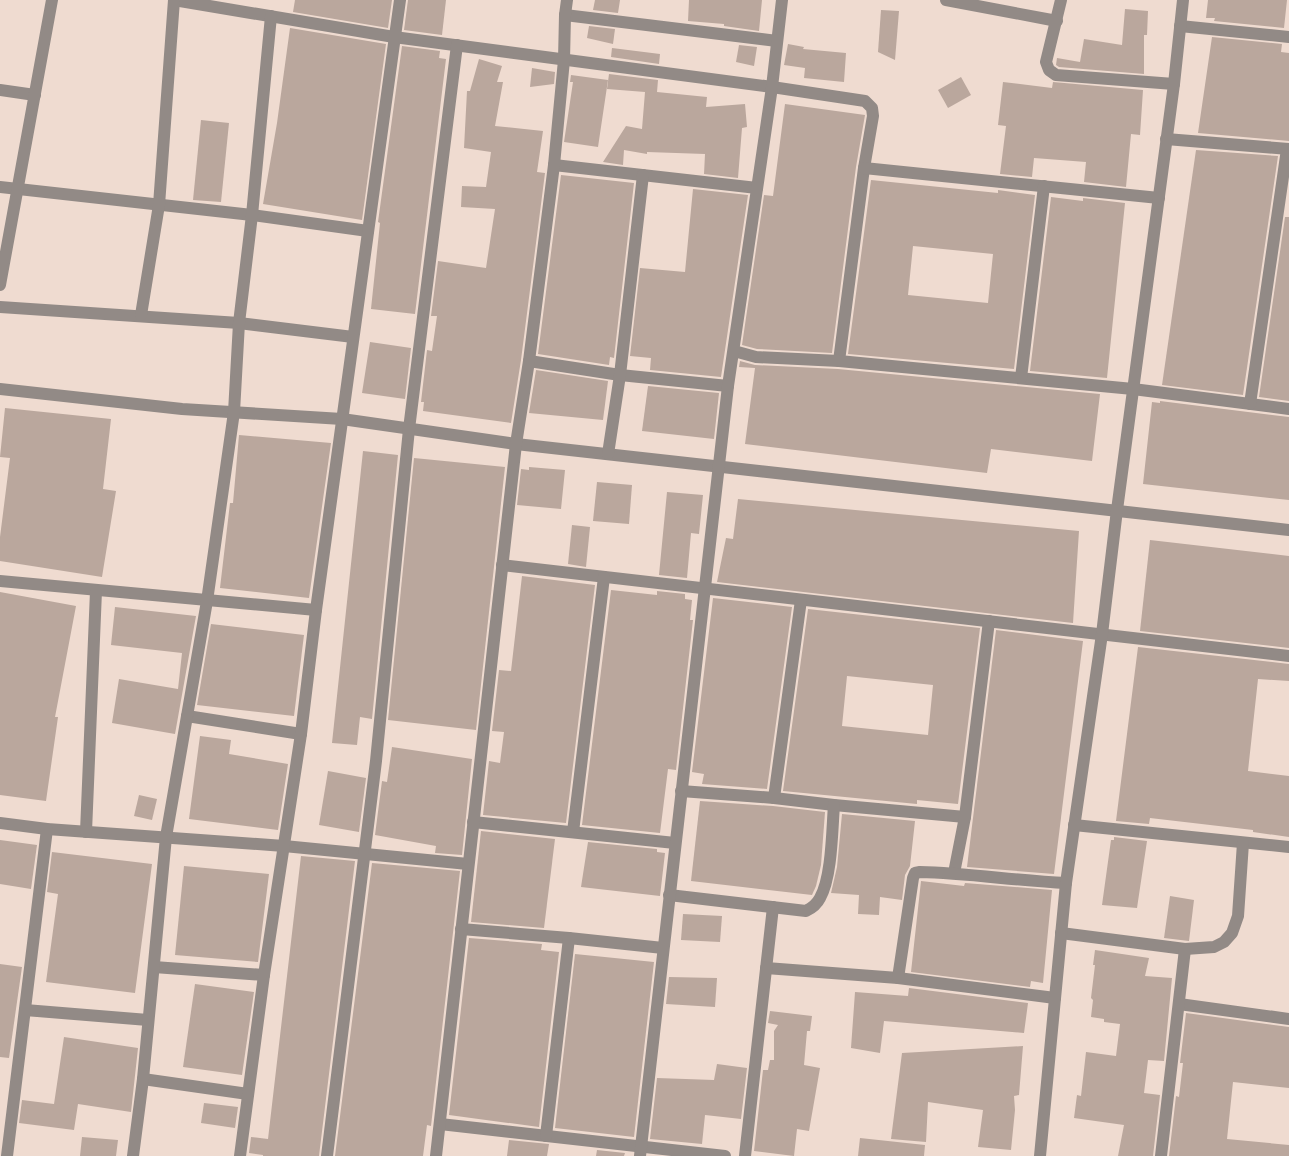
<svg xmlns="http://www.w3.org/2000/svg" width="1289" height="1156" font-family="Arial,sans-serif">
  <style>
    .building { fill: #baa79d; fill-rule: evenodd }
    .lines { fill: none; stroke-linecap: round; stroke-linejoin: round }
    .street { stroke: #928a86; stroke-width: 12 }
  </style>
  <rect width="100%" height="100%" fill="#efdbd0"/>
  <!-- building -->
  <g class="building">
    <polygon points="295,0 392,0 388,28 293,12"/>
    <polygon points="408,0 446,0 442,35 404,30"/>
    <polygon points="595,0 620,0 618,13 593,10"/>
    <polygon points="689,0 762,0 759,31 724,26 724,24 688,21"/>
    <polygon points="1208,0 1287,0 1284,28 1214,21 1215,18 1206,18"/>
    <polygon points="1125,9 1148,11 1147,35 1144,35 1144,74 1059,67 1056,65 1057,58 1080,62 1084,39 1122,45"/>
    <polygon points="881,10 899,11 895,60 878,52"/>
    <polygon points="589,26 615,29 613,44 587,38"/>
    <polygon points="290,28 386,44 362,220 263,204 277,123"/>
    <polygon points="1212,37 1282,44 1281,52 1289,53 1289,141 1198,133"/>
    <polygon points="788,44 804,47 803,49 846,53 844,82 804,78 805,68 784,65"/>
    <polygon points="739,45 757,47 754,66 736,62"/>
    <polygon points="402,46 440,51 439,58 446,59 415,314 371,309 380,223 378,222"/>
    <polygon points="612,48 660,54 659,64 611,57"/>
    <polygon points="479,59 502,66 497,82 503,82 495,126 543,131 537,172 545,173 521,360 511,423 423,411 424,402 421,402 427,350 432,351 437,316 431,316 438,261 486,268 495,209 461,207 462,186 486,187 491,152 464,148 467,91 470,91"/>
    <polygon points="532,68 555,72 554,84 530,87"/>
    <polygon points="609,74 658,80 657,92 707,97 706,107 745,104 747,127 742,128 738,178 704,174 705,154 647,152 647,154 624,150 623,165 603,162 626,126 642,129 645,92 607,89"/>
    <polygon points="571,75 608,80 598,147 564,142 573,82 570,82"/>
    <polygon points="961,77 971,95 948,108 938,90"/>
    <polygon points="1003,82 1052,88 1053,82 1143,90 1140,135 1131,134 1126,187 1084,182 1086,162 1034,158 1032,177 1000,174 1006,126 998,125"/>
    <polygon points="785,104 865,115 856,167 832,353 757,349 742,345 764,195 773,196"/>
    <polygon points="201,120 229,123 221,202 193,200"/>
    <polygon points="1196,150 1278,156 1243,395 1162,385"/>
    <polygon points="561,175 634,183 614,358 610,357 609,365 538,354"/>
    <path d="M 871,180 L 998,193 L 998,190 L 1035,195 L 1014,369 L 848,354 ZM 913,246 L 993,254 L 988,303 L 908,295 Z"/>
    <polygon points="693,189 748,195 721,377 650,370 651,358 630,356 640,268 685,272"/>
    <polygon points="1051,197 1083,201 1083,198 1125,203 1107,378 1030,371"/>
    <polygon points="1285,217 1289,217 1289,401 1259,397"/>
    <polygon points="370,342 411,348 405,399 362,393"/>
    <polygon points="740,361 755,365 838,369 1100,394 1092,461 991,449 987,473 745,444 755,368 739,367"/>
    <polygon points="536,370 608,381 603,420 529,413"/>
    <polygon points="648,386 719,393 714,439 642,431"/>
    <polygon points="1160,401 1289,417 1289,500 1143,484 1152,402 1160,403"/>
    <polygon points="5,408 111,419 103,489 116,491 102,577 0,561 0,537 10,458 0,457"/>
    <polygon points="239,435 331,443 309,598 220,588 230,503 233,503"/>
    <polygon points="363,451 398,455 372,719 360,717 357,745 332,743"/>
    <polygon points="414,458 505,467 476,730 388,720"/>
    <polygon points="529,467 565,470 561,509 517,505 521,469 529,470"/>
    <polygon points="597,482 632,485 629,524 593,521"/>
    <polygon points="667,492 703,495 699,534 691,533 687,578 659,575"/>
    <polygon points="738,499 1079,531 1073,623 717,582 726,538 733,539"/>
    <polygon points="572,525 590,527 586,567 568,564"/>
    <polygon points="1150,540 1289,556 1289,648 1140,631"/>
    <polygon points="522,576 595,585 566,823 483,815 489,761 500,763 504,732 492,731 499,670 511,671"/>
    <polygon points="611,590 657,595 657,591 685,594 685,599 692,600 690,620 693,620 676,770 668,769 660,833 582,825"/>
    <polygon points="0,592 76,606 55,717 58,717 46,801 0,795"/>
    <polygon points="713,598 792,607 767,789 702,784 704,774 692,772"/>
    <polygon points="115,607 196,616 175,734 112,723 119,679 178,689 182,653 111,645"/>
    <path d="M 808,609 L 980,628 L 958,804 L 917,800 L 917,804 L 783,791 ZM 847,676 L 933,685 L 928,735 L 842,726 Z"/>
    <polygon points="211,624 304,635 294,716 197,705"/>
    <polygon points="996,630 1083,641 1054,874 967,867"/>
    <polygon points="1138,647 1289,664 1289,681 1258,679 1248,771 1289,776 1289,837 1253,832 1253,830 1150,818 1149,824 1116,821"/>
    <polygon points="200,736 231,740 229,754 288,764 278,830 189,819"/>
    <polygon points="392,747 472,759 462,855 435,853 436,846 375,835 382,781 387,782"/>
    <polygon points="328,771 366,778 359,832 319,825"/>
    <polygon points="139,795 157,799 152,820 134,816"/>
    <polygon points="700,801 773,806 825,812 821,865 816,886 812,895 691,881"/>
    <polygon points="842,814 915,821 910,866 905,875 902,900 880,897 879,915 858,914 859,895 831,893 837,867"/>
    <polygon points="481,831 555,839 544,928 471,922"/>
    <polygon points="1114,837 1147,841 1137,908 1102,905 1111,840 1114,840"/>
    <polygon points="0,840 37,845 31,889 0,884"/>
    <polygon points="588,842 657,849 657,852 665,853 660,896 581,887"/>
    <polygon points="52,852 152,864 135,993 46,982 58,894 47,892"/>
    <polygon points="301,856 355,861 319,1156 263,1156 263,1155 249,1153 251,1137 268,1139"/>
    <polygon points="372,863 460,871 431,1126 427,1125 423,1156 335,1156"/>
    <polygon points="184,866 269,874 258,962 175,955"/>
    <polygon points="921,881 964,886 965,883 1052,890 1043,983 1031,981 1030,987 911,972"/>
    <polygon points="1170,896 1194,900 1189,941 1164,938"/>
    <polygon points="683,914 722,916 720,942 681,940"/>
    <polygon points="469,938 542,944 541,950 559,952 539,1127 449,1115"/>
    <polygon points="1095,950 1149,958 1145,976 1172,978 1164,1061 1148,1060 1144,1093 1160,1095 1153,1156 1118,1156 1124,1125 1074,1118 1077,1095 1081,1096 1086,1052 1116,1056 1120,1024 1104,1022 1104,1019 1091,1017 1093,1000 1091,998 1095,965 1093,965"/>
    <polygon points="575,954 654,962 634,1137 555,1128"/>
    <polygon points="0,964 22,967 9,1058 0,1057"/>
    <polygon points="669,977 717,978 715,1007 666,1004"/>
    <polygon points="195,984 254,992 242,1075 183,1067"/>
    <polygon points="909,988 1028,1003 1024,1033 884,1021 880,1053 851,1048 855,992 908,996"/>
    <polygon points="770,1011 812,1016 810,1031 807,1031 804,1065 820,1068 809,1131 797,1129 794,1156 754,1151 763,1070 768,1070 770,1060 774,1060 774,1031 778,1025 768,1023"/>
    <polygon points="1186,1013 1289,1027 1289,1088 1233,1082 1227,1139 1289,1145 1289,1156 1169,1156 1176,1096 1179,1097 1183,1063 1180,1063"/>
    <polygon points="64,1037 138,1048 131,1112 78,1104 74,1130 19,1123 22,1100 54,1104"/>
    <polygon points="1023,1046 1019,1095 1014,1096 1015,1110 1011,1150 978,1147 983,1110 928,1102 926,1142 891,1139 902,1053"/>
    <polygon points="717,1064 747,1068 741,1119 705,1115 702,1144 650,1139 657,1078 714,1080"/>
    <polygon points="204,1103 238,1107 235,1128 201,1123"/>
    <polygon points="82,1137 118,1140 116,1156 80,1156"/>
    <polygon points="860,1138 925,1145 924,1156 858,1156"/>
    <polygon points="509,1140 549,1144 547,1156 507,1156"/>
    <polygon points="597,1150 625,1153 624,1156 596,1156"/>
  </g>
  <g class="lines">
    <!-- street -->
    <g class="street">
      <polyline points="174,0 394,37 772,87 865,101 872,108 873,116 864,168 839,361"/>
      <polyline points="946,0 1057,21"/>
      <polyline points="1061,0 1046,62 1049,70 1056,75 1174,84"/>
      <polyline points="565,15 777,41"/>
      <polyline points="1180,26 1289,37"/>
      <polyline points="0,90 35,95"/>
      <polyline points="1166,139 1289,149"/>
      <polyline points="554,165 757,188"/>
      <polyline points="864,168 1159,198"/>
      <polyline points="0,187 252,215 368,231"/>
      <polyline points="0,285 52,0"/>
      <polyline points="0,307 239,323 353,337"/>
      <polyline points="141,315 159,205 174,0"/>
      <polyline points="734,351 756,357 839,361 1133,389 1289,409"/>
      <polyline points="529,361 620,375 728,386"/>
      <polyline points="1021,378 1044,186"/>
      <polyline points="0,389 182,409 342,419 516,444 1289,530"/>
      <polyline points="1250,404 1287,149"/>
      <polyline points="608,454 620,375 643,175"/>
      <polyline points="502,565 1289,656"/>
      <polyline points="0,581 316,610"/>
      <polyline points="187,716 301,734"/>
      <polyline points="681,791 774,798 834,805 965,817"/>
      <polyline points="774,798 801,600"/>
      <polyline points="473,822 675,843"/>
      <polyline points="0,823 47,829 284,846 468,864"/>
      <polyline points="1074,825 1289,847"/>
      <polyline points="86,832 96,591"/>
      <polyline points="573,832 604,577"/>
      <polyline points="954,873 965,817 989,621"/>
      <path d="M 669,895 L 806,911 C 812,908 817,904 820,898 C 832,877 832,830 834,805"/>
      <polyline points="461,929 569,938 663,948"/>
      <polyline points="1061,933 1185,949 1214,947 1224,942 1232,933 1238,916 1243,843"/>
      <polyline points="154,967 264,975"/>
      <polyline points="766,968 898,978 1055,998"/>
      <path d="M 898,978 L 913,878 L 915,873 L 920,872 C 969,873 1017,881 1066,883"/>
      <polyline points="1179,1004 1289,1019"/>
      <polyline points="25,1010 148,1020"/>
      <polyline points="143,1079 248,1094"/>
      <polyline points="440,1124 725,1156"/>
      <polyline points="546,1136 569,938"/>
      <polyline points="7,1156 47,829"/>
      <polyline points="133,1156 143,1079 166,837 207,601 234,412 239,323 252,215 271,16"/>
      <polyline points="240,1156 264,975 301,734 316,610 400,0"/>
      <polyline points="327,1156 376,761 409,429 457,45"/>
      <polyline points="436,1156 516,444 529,361 554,165 564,60 565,15 567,0"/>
      <polyline points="640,1156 728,386 772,87 782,0"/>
      <polyline points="745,1156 773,907"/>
      <polyline points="1040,1156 1066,883 1102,634 1117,510 1174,84 1183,0"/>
      <polyline points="1161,1156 1185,949"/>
    </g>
  </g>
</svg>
